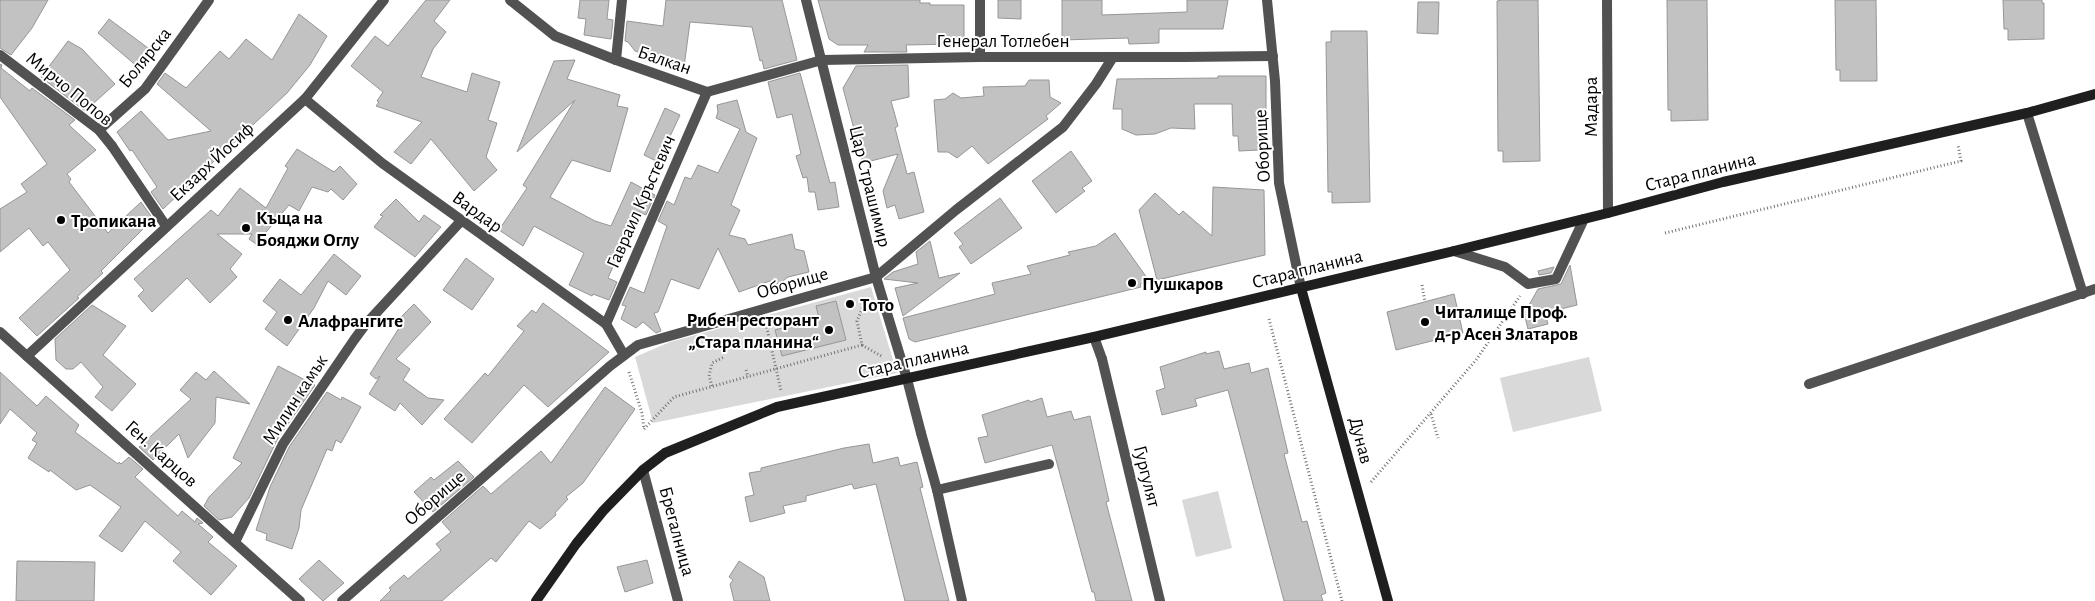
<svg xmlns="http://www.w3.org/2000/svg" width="2095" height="601" font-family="'Alegreya Sans',sans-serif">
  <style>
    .green { fill: #d9d9d9 }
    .building { fill: #c2c2c2; stroke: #969696 }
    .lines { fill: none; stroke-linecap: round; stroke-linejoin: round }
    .path { stroke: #747474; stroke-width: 3; stroke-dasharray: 1 2.5; stroke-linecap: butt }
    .service { stroke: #525252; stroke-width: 10 }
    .pedestrian { stroke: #525252; stroke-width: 10 }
    .minor { stroke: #525252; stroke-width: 10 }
    .secondary { stroke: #1f1f1f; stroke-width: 10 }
    .poi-dot { fill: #000; stroke: #fff; stroke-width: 2 }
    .labels { text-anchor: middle; stroke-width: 4; stroke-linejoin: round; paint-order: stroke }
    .street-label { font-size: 19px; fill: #000; stroke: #fff }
    .poi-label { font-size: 19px; font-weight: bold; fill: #000; stroke: #fff; text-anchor: start }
  </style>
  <rect width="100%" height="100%" fill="#fff"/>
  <!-- green -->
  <g class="green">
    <polygon points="871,287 897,373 653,423 635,357 670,342"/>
    <polygon points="1589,357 1602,411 1513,432 1500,378"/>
    <polygon points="1218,491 1232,548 1196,557 1182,500"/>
  </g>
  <!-- building -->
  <g class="building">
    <polygon points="0,0 48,0 32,28 11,55 0,48"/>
    <polygon points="426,0 450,0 434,21 446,32 433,49 421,77 467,92 472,73 500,82 488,120 497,123 486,157 497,170 474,191 431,139 411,164 394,152 422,122 376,106 379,102 377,101 383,92 351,66 375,36 388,46"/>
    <polygon points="580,0 609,0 607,19 613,20 611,39 584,35 586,19 578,18"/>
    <polygon points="666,0 782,0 797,60 764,69 762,60 760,61 752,27 690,22 684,67 635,51 628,42 625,41 627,21 663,26"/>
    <polygon points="818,0 920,0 920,3 930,3 930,5 964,5 964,39 954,39 953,44 906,45 907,52 864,52 868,45 838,45 829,39"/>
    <polygon points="998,0 1021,0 1021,19 998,18"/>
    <polygon points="1062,0 1102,0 1102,15 1187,12 1187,0 1228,0 1223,29 1159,29 1159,43 1129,44 1128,38 1062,40"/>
    <polygon points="1502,0 1538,0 1540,161 1503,162 1503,151 1498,151 1497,1"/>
    <polygon points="1667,0 1707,0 1708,120 1671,121 1671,110 1668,110"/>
    <polygon points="1835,0 1876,0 1877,81 1840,81 1840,70 1836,70"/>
    <polygon points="2003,0 2042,0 2042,3 2044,3 2044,39 2008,40 2008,29 2004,29"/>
    <polygon points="1418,2 1439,2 1438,34 1417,33"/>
    <polygon points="299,14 327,36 310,65 287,93 163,209 151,192 157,187 132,150 130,151 117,132 141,111 168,140 211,131 157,84 165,73 186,88 220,51 229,59 246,39 272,60"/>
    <polygon points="109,19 152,51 139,68 98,33"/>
    <polygon points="1331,31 1367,31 1370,202 1332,203 1332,192 1328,192 1326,42 1331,42"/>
    <polygon points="68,41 82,49 115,84 85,111 41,77"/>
    <polygon points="575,60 567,79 620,95 617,106 628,108 610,172 572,160 550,197 595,221 611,226 631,182 655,195 646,215 637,211 623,244 608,278 617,282 609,300 593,294 592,296 569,285 584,253 534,226 523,246 499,230 527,188 523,185 575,100 517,152 554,61"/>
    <polygon points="0,64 2,65 1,68 30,91 32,88 75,120 69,125 96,150 67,174 71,179 69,182 108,233 141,202 153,219 101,271 103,273 77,297 79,298 37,336 19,318 70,270 48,242 43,246 29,228 0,252 0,209 27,192 21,184 47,164 0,97"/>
    <polygon points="908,65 909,97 891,101 898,126 895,128 907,174 914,172 924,212 899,219 895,205 887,208 883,191 898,154 863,163 843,88 856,66"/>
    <polygon points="800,73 830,183 835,182 839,207 818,210 815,192 809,192 807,177 803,178 796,156 801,154 792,114 777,118 768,82"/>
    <polygon points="1218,76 1266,76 1266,110 1262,111 1263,144 1258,145 1259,150 1239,151 1238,136 1233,136 1232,104 1194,104 1195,129 1171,128 1155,134 1136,135 1122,129 1122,109 1113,109 1117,79 1218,78"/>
    <polygon points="1029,80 1049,80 1050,97 1061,103 1046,116 1048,119 988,164 972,146 957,158 948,152 938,152 934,100 945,99 953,93 961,98 984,96 983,87 1025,86"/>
    <polygon points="737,100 746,132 757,138 731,205 740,210 729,235 745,239 748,245 792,234 795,249 804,251 809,272 788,277 779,284 770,281 739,292 718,248 699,289 671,279 658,312 654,313 661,331 656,333 643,322 636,328 621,319 626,306 622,305 630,287 644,293 667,226 658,221 667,201 674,205 685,177 691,179 698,165 718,173 740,129 716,118 718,112 717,105"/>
    <polygon points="665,108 680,115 658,162 644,155"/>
    <polygon points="297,149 334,172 340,166 357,184 343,200 331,189 328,192 312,187 299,211 289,205 256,244 249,239 252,234 217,234 242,254 230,269 237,277 210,303 187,278 152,312 138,296 144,290 134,279 211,210 218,216 240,188 266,208 288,168 285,166"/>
    <polygon points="1071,151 1092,181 1082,188 1085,191 1056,213 1032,181"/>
    <polygon points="1213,187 1264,190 1265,255 1157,280 1139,210 1155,193 1179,215 1183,211 1212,236"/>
    <polygon points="1000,198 1022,228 971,264 959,247 963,244 954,233"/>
    <polygon points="396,199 419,222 424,215 441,227 415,257 374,227 383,216 380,215"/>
    <polygon points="1115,233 1150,282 1140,284 1141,287 915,342 909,339 903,318 995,294 992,283 1031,274 1027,266 1070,255 1068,252 1096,246"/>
    <polygon points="930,241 939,278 960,273 903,316 895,288 918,283 884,279 893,272 918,264 916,252"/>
    <polygon points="334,254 361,276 346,295 328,281 314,308 287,346 265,329 277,312 263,301 280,279 301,295"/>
    <polygon points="466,258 494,279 472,310 443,290"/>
    <polygon points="1570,265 1577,305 1545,313 1548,324 1528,329 1525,317 1521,318 1524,313 1522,306 1529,305 1538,289 1561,284"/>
    <polygon points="1554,267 1551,273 1539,275 1538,271"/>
    <polygon points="1454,294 1463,333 1396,350 1387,312"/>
    <polygon points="836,301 846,340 782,356 775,330 819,318 816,306"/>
    <polygon points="543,303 609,352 548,407 524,385 472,443 444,419 485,373 488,376 524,331 517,326 532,310 536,313"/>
    <polygon points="414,304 431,322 396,359 410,369 403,380 428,398 444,400 422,425 400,403 395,411 369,394 380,376 376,379 370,374 399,328 395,323"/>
    <polygon points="92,305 126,326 103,355 136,384 112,411 95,397 103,387 81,362 73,369 66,369 56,360 55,339"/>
    <polygon points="1219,351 1224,369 1249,363 1251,373 1268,368 1288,453 1284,454 1302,522 1307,521 1326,593 1321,595 1323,601 1284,601 1228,390 1195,399 1197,406 1162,415 1156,391 1165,388 1160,367 1206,352 1206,354"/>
    <polygon points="278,366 315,385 277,440 249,498 232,517 219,520 204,506 209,497 242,463 233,458"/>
    <polygon points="214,371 250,404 216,397 215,423 188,458 179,434 153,460 139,447 191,399 180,390 196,372 206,380"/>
    <polygon points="0,372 37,406 46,396 79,425 75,432 118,464 119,462 121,464 129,457 143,469 135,477 178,516 182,511 195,522 197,518 203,523 198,524 213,537 208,542 237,566 211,595 173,561 181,552 145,521 122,552 99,536 121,507 90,485 76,490 50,470 49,472 28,458 37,443 32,440 37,433 10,409 0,424"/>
    <polygon points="605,387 635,409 583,483 566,497 568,499 555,513 556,515 540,529 529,521 496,562 491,558 442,601 380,601 391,590 389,588 404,575 408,579 441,550 436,544 451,532 442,522 483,486 491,494 541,451 551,463"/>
    <polygon points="327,392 341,400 342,397 361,407 341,443 336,440 332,451 327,449 301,510 299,528 292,549 266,540 267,534 256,530 270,487 289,447"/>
    <polygon points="1042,398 1047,417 1071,411 1074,420 1090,416 1109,501 1106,502 1132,601 1096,601 1094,592 1092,592 1052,445 985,463 978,438 988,436 982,415 1029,400 1030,402"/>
    <polygon points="869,444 873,463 898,457 900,466 917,462 923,487 920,488 949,601 905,601 876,484 854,489 852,484 806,496 806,501 783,506 785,513 750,522 745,497 754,495 749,473 761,471 761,468 844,448"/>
    <polygon points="458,461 474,477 433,512 414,492 431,477 434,480"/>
    <polygon points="319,560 344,583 323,601 299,579"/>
    <polygon points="647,560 653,583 625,592 617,567"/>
    <polygon points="17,561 95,562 94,601 16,601"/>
    <polygon points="739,561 764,577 770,601 734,601 730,584 733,580 729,577"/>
  </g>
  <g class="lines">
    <!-- path -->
    <g class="path">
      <polyline points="1665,233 1961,161 1958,145"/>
      <polyline points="1422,285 1425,302"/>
      <polyline points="1269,319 1342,601"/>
      <polyline points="766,324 781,391"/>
      <polyline points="862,345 883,357"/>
      <polyline points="746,370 748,377"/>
      <polyline points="629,372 642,413 644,429"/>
      <polyline points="712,386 709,376 712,363 724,357"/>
      <polyline points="1431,414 1438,438"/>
      <polyline points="644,429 674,397 862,345 857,321 866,299"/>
      <polyline points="1371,482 1476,360 1520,296"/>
    </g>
    <!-- service -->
    <g class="service">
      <polyline points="2027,113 2083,294"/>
      <polyline points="1454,251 1505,267 1528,284 1556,279 1584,219"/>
      <polyline points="1809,384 2095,289"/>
      <polyline points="937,490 1049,464"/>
    </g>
    <!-- pedestrian -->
    <g class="pedestrian">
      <polyline points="1185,57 1273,56"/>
      <polyline points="112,146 166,226"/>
      <polyline points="1094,337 1102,359"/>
      <polyline points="907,379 921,433"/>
    </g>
    <!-- minor -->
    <g class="minor">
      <polyline points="510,0 555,36 616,60 707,92 822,60 980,57 1185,57"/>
      <polyline points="806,0 876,277 907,379"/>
      <polyline points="980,0 980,57"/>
      <polyline points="1267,0 1275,81 1279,183 1301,288"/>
      <polyline points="1607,0 1608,213"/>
      <polyline points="0,55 99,130 112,146"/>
      <polyline points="616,60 622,0"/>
      <polyline points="305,99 382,163 606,324 624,355"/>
      <polyline points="99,130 145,89 209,0"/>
      <polyline points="606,324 707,92"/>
      <polyline points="0,332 300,601"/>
      <polyline points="27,356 305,99 384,0"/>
      <polyline points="1102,359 1160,601"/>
      <polyline points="921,433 937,490 962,601"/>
      <polyline points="643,470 678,601"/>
      <polyline points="235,542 283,444 354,340 365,325 461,221"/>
      <polyline points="342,601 610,366 638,345 876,277 956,210 1063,127 1096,84 1113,57"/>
    </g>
    <!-- secondary -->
    <g class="secondary">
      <polyline points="1301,288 1388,601"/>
      <polyline points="536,601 576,544 603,511 643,470 665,453 777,407 1094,337 1454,251 1608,213 1723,182 2027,113 2095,94"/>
    </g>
  </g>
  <!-- markers -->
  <g class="poi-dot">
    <circle cx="61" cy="220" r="5"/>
    <circle cx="246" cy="228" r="5"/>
    <circle cx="1132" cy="283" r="5"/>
    <circle cx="850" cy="304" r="5"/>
    <circle cx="288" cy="320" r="5"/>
    <circle cx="1425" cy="322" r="5"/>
    <circle cx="829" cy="330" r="5"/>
  </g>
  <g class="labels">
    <!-- street labels -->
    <g class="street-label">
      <text x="1003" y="47">Генерал Тотлебен</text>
      <text transform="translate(144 57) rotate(-51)" y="7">Болярска</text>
      <text transform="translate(665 59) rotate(19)" y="7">Балкан</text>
      <text transform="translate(70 88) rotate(39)" y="7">Мирчо Попов</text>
      <text transform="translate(1590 107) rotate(-90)" y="7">Мадара</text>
      <text transform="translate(1261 146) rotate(-93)" y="7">Оборище</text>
      <text transform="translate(211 161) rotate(-43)" y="7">Екзарх Йосиф</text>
      <text transform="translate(1700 171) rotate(-14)" y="7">Стара планина</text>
      <text transform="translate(871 186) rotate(76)" y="7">Цар Страшимир</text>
      <text transform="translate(640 201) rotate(-66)" y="7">Гавраил Кръстевич</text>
      <text transform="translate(478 211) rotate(36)" y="7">Вардар</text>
      <text transform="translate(1307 268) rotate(-14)" y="7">Стара планина</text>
      <text transform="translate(792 282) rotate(-16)" y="7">Оборище</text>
      <text transform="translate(913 359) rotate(-13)" y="7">Стара планина</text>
      <text transform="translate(294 399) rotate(-57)" y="7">Милин камък</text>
      <text transform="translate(1362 440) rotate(75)" y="7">Дунав</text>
      <text transform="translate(162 453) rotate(42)" y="7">Ген. Карцов</text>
      <text transform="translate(1148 476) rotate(76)" y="7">Гургулят</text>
      <text transform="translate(434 497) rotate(-41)" y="7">Оборище</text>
      <text transform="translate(678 531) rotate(75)" y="7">Брегалница</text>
    </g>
    <!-- poi labels -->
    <g class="poi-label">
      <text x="256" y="224">Къща на<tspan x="256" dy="22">Бояджи Оглу</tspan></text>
      <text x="71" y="227">Тропикана</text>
      <text x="1142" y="290">Пушкаров</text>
      <text x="860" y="311">Тото</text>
      <text x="1435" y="318">Читалище Проф.<tspan x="1435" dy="22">д-р Асен Златаров</tspan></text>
      <text x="819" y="326" text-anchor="end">Рибен ресторант<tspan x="819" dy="22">„Стара планина“</tspan></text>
      <text x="298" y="327">Алафрангите</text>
    </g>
  </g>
</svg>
